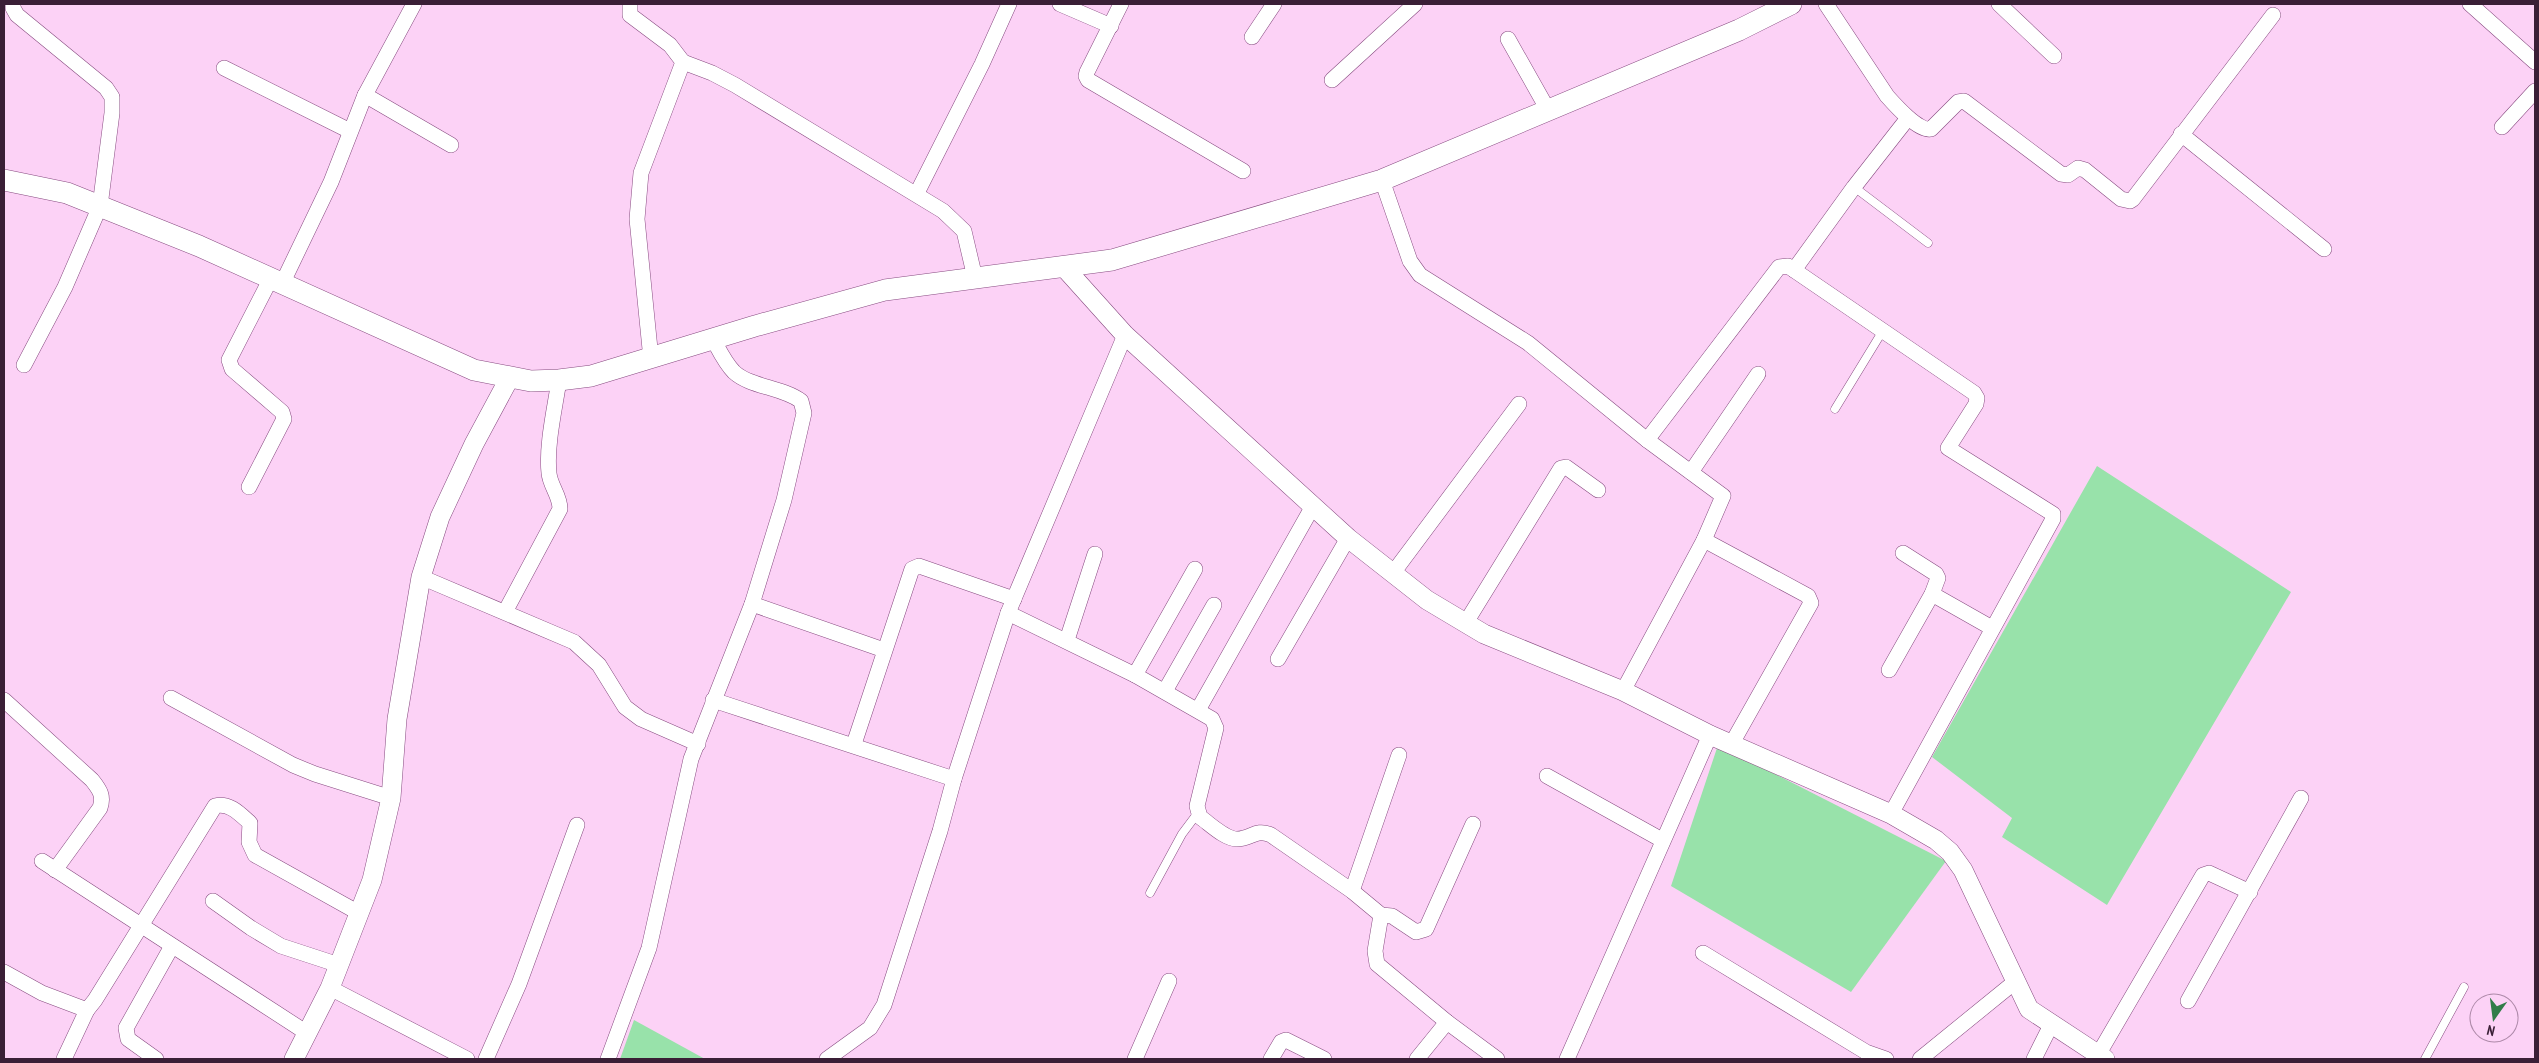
<svg xmlns="http://www.w3.org/2000/svg" width="2539" height="1063" font-family="'PT Sans Narrow',sans-serif">
  <style>
    .green { fill: #98e2aa }
    .lines { fill: none; stroke-linecap: round; stroke-linejoin: round }
    .service-casing { stroke: #874b80; stroke-width: 9 }
    .minor-casing { stroke: #874b80; stroke-width: 16 }
    .tertiary-casing { stroke: #874b80; stroke-width: 20 }
    .secondary-casing { stroke: #874b80; stroke-width: 22 }
    .service { stroke: #fff; stroke-width: 8 }
    .minor { stroke: #fff; stroke-width: 15 }
    .tertiary { stroke: #fff; stroke-width: 19 }
    .secondary { stroke: #fff; stroke-width: 21 }
  </style>
  <rect width="100%" height="100%" fill="#fcd2f6"/>
  <!-- green -->
  <g class="green">
    <polygon points="2097,466 2291,592 2107,905 2002,837 2012,818 1932,757"/>
    <polygon points="1718,745 1946,861 1851,992 1671,886"/>
    <polygon points="634,1020 705,1059 620,1059"/>
  </g>
  <g class="lines">
    <!-- service casing -->
    <g class="service-casing">
      <g id="service">
        <polyline points="1854,187 1928,243"/>
        <polyline points="1835,409 1882,332"/>
        <polyline points="1150,893 1182,834 1197,814"/>
        <polyline points="2425,1059 2464,987"/>
      </g>
    </g>
    <!-- minor casing -->
    <g class="minor-casing">
      <g id="minor">
        <polyline points="13,4 13,8 17,15 106,88 112,97 112,113 100,206 65,287 24,365"/>
        <polyline points="630,4 630,15 670,45 683,62 641,173 637,219 651,359"/>
        <polyline points="1060,4 1111,26"/>
        <polyline points="1121,4 1087,72 1086,76 1088,80 1243,171"/>
        <path d="M 1826,4 L 1887,96 C 1895,105 1919,132 1931,129 L 1958,102 L 1964,101 L 2061,174 L 2068,175 L 2078,168 L 2085,170 L 2121,199 L 2130,201 L 2133,199 L 2273,15"/>
        <polyline points="1999,4 2054,56"/>
        <polyline points="2470,4 2535,62"/>
        <polyline points="1252,37 1274,4"/>
        <polyline points="1508,39 1548,110"/>
        <polyline points="683,62 712,73 735,85 943,211 964,231 975,278"/>
        <polyline points="224,68 350,131"/>
        <polyline points="1332,80 1415,4"/>
        <polyline points="365,95 451,145"/>
        <polyline points="2502,127 2535,91"/>
        <polyline points="2181,134 2324,249"/>
        <polyline points="1382,180 1410,261 1420,275 1528,343 1647,440 1723,496 1704,540 1623,691"/>
        <polyline points="917,193 982,64 1009,4"/>
        <polyline points="1794,270 1854,187 1908,118"/>
        <polyline points="282,284 331,182 365,95 414,4"/>
        <polyline points="1647,440 1779,267 1788,266 1974,393 1977,398 1976,404 1948,448 2053,514 2053,519 1891,814"/>
        <polyline points="1691,472 1758,374"/>
        <polyline points="249,487 284,419 282,412 232,369 229,360 271,278"/>
        <polyline points="1704,540 1808,596 1811,603 1731,745"/>
        <polyline points="1393,573 1519,404"/>
        <polyline points="421,577 574,642 599,665 625,707 641,719 698,744"/>
        <polyline points="1932,594 1992,628"/>
        <polyline points="752,604 884,650"/>
        <path d="M 505,612 L 560,509 C 560,495 550,486 549,473 C 546,445 555,408 559,380"/>
        <path d="M 1008,613 L 1135,675 L 1212,719 L 1216,728 L 1197,806 L 1200,817 C 1210,824 1225,839 1237,839 C 1251,839 1256,828 1271,835 L 1352,891 L 1381,915 L 1375,951 L 1377,964 L 1447,1022 L 1497,1059"/>
        <polyline points="1465,624 1561,468 1566,467 1598,490"/>
        <polyline points="1067,640 1095,554"/>
        <polyline points="1278,659 1348,538"/>
        <polyline points="1889,670 1932,594 1938,578 1936,574 1903,553"/>
        <polyline points="1135,675 1195,569"/>
        <polyline points="1165,691 1214,605"/>
        <polyline points="171,698 293,765 315,774 391,798"/>
        <path d="M 4,700 L 92,780 C 100,790 104,796 100,808 L 55,870"/>
        <polyline points="713,700 954,779"/>
        <polyline points="1198,710 1313,506"/>
        <polyline points="854,744 912,569 919,566 1014,599"/>
        <polyline points="1547,776 1662,840"/>
        <polyline points="42,861 307,1033"/>
        <polyline points="1352,891 1399,755"/>
        <polyline points="213,901 251,928 281,946 339,965"/>
        <polyline points="1381,915 1392,916 1416,932 1426,929 1473,824"/>
        <polyline points="1703,953 1866,1052 1886,1059"/>
        <path d="M 4,972 L 42,993 L 87,1010 L 95,1000 L 215,806 C 229,802 240,814 250,823 L 249,842 L 255,855 L 359,913"/>
        <polyline points="330,988 467,1059"/>
        <polyline points="2188,1001 2301,798"/>
        <polyline points="2098,1055 2203,875 2209,873 2250,892"/>
        <polyline points="64,1059 87,1010"/>
        <polyline points="156,1059 128,1039 126,1028 172,946"/>
        <polyline points="486,1059 519,984 577,825"/>
        <path d="M 608,1059 L 649,948 L 691,759 L 752,604 L 784,500 L 804,413 L 801,401 C 782,387 750,387 734,372 C 725,363 719,350 713,339"/>
        <polyline points="827,1059 870,1028 884,1005 940,831 954,779 1008,613 1125,335"/>
        <polyline points="1135,1059 1169,981"/>
        <polyline points="1271,1059 1281,1042 1286,1040 1324,1059"/>
        <polyline points="1417,1059 1447,1022"/>
        <polyline points="1567,1059 1710,735"/>
        <polyline points="1920,1059 2016,981"/>
        <polyline points="2034,1059 2051,1025"/>
      </g>
    </g>
    <!-- tertiary casing -->
    <g class="tertiary-casing">
      <g id="tertiary">
        <polyline points="1063,266 1125,335 1348,538 1427,600 1484,634 1623,691 1710,735 1891,814 1936,840 1950,852 1963,870 2029,1009 2105,1059"/>
        <polyline points="294,1059 330,988 372,880 391,798 397,719 421,577 440,517 474,444 510,377"/>
      </g>
    </g>
    <!-- secondary casing -->
    <g class="secondary-casing">
      <polyline id="secondary" points="4,180 67,193 199,246 474,370 531,381 559,380 591,376 755,326 885,290 1112,260 1382,180 1739,30 1791,4"/>
    </g>
    <!-- service -->
    <use href="#service" class="service"/>
    <!-- minor -->
    <use href="#minor" class="minor"/>
    <!-- tertiary -->
    <use href="#tertiary" class="tertiary"/>
    <!-- secondary -->
    <use href="#secondary" class="secondary"/>
  </g>
  <!-- border -->
  <rect width="2539" height="1063" fill="none" stroke="#3a1f36" stroke-width="10"/>
  <!-- north arrow -->
  <g transform="translate(2494 1018) rotate(194)"><circle r="24" fill="#fcd2f6" stroke="#ae8aa9"/>
  <path d="M0-4L9 19L0 12L-9 19Z" fill="#327c49"/>
  <text y="-8" font-size="14" font-weight="bold" text-anchor="middle" fill="#3a1f36">N</text>
  </g>
</svg>
